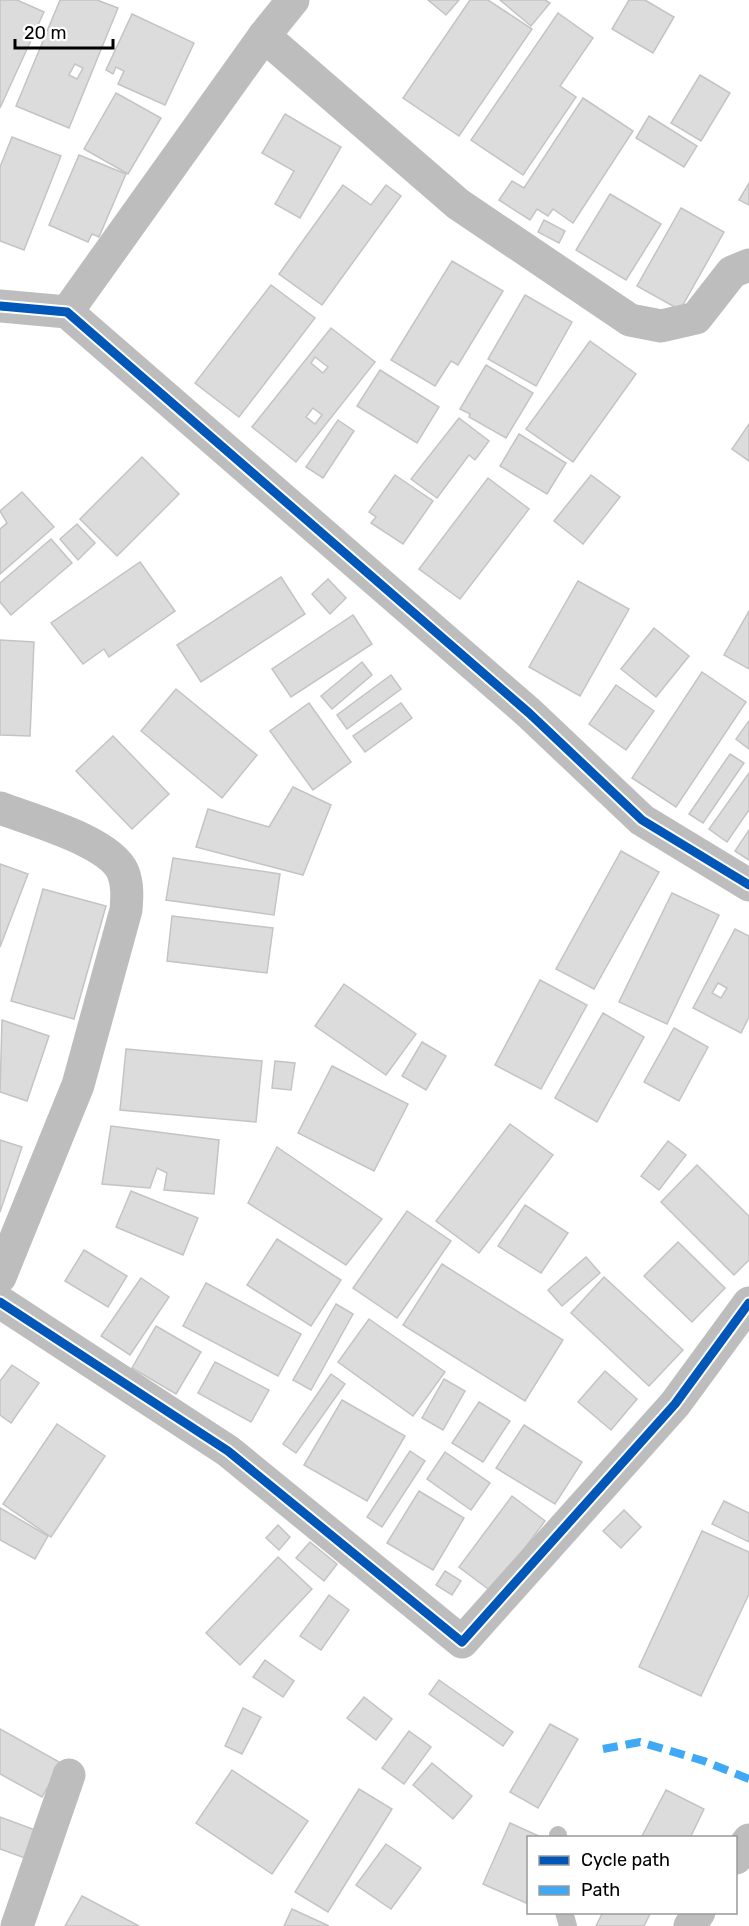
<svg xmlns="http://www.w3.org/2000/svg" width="749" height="1926" font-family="Rubik,sans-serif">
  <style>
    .building { fill: #dcdcdc; stroke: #c4c4c4; stroke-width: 1.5; fill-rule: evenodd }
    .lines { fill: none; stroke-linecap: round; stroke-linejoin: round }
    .lane { stroke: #bdbdbd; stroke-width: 18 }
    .street { stroke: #bdbdbd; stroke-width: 33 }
    .quiet { stroke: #3fa9f5; stroke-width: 8; stroke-dasharray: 15 8; stroke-linecap: butt }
    .cycleway-casing { stroke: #fff; stroke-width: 13 }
    .cycleway { stroke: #0057b8; stroke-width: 9 }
  </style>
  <rect width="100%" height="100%" fill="#fff"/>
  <!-- building -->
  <g class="building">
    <polygon points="0,0 17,0 44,12 0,108"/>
    <path d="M 60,0 L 97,0 L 118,8 L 69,128 L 16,106 ZM 75,64 L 83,68 L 77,79 L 69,75 Z"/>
    <polygon points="428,0 459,0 446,15"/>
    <polygon points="470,0 488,0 532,29 459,136 403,98"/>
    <polygon points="500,0 545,0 550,3 531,26"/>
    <polygon points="629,0 645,0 674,17 653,53 612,29"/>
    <polygon points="558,13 593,38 560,86 576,97 523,175 471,140"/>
    <polygon points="132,14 194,43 165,105 118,84 124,71 116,67 113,74 106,70"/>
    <polygon points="700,75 730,93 701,141 671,123"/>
    <polygon points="116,93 161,118 128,174 84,149"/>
    <polygon points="583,98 633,131 573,223 553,209 548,216 537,209 530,220 499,200 512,181 524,188"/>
    <polygon points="285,114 341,147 300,218 275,204 294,171 262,153"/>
    <polygon points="649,116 697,146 684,167 636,138"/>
    <polygon points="12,137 61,156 24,250 0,241 0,167"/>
    <polygon points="79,155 126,174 99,237 92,234 88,242 49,225"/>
    <polygon points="749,183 749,205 739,200"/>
    <polygon points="343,185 371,205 386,185 401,196 322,305 279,274"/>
    <polygon points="610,194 661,224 626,280 576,250"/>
    <polygon points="681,208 724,232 680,310 637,286"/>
    <polygon points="544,220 565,231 559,243 538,232"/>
    <polygon points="452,261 503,291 458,365 451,361 435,386 391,360"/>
    <polygon points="271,285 315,318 239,417 195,383"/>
    <polygon points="525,295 572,322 536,386 488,359"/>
    <path d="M 331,328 L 375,362 L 296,462 L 252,427 ZM 315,357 L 328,367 L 323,373 L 311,363 ZM 313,408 L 322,415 L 315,424 L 306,417 Z"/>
    <polygon points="590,341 636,374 573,462 526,429"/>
    <polygon points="486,365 533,393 506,438 469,417 470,414 460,409"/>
    <polygon points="380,370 439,407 417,443 357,406"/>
    <polygon points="459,418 489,441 475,460 469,455 437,498 411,479"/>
    <polygon points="338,420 354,431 323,478 306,467"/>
    <polygon points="749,424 749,461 732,449"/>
    <polygon points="519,434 566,463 547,494 500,466"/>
    <polygon points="142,457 179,494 117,556 80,519"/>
    <polygon points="395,475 433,501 403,544 371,523 376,517 369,512"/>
    <polygon points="591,475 620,497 583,544 554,521"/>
    <polygon points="488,478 529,509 460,599 419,569"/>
    <polygon points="22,492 54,527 0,574 0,529 7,523 0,511"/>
    <polygon points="77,524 95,543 78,560 60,539"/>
    <polygon points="51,539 72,563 11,615 0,602 0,583"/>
    <polygon points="140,562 175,611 109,657 104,649 83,664 51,623"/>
    <polygon points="281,577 305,614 201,682 177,645"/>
    <polygon points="328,579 346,598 330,614 312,594"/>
    <polygon points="578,581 629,609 580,696 529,667"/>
    <polygon points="749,611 749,669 724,655"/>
    <polygon points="353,615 372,644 291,697 272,669"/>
    <polygon points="654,628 689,656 656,697 621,669"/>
    <polygon points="0,640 34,642 30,736 0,735"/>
    <polygon points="362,662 372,675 332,709 321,696"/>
    <polygon points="702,672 746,702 676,807 632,778"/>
    <polygon points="391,675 401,689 347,729 337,715"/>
    <polygon points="616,685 654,711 626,750 589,724"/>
    <polygon points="176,689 257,755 222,798 141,731"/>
    <polygon points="309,703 351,762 313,790 270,731"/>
    <polygon points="401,703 412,718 365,752 353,736"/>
    <polygon points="749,721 749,749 736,739"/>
    <polygon points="113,736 169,794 132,829 76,771"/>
    <polygon points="730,754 744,763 703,823 689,814"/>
    <polygon points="749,773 749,810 727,842 709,829"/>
    <polygon points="293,787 331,805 303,875 196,847 208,809 269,827"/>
    <polygon points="749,830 749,860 735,851"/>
    <polygon points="621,851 659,872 594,989 556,969"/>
    <polygon points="173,858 280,874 274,915 166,900"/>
    <polygon points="0,864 28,874 0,947"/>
    <polygon points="43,889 106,906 74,1019 11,1001"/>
    <polygon points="672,893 719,915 667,1024 619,1002"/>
    <polygon points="172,916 273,928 267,973 167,961"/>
    <path d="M 735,929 L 749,936 L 749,1017 L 741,1033 L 693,1008 ZM 718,983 L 727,988 L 721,998 L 712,993 Z"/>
    <polygon points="540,980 587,1005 541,1089 495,1065"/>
    <polygon points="344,984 416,1034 386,1075 315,1026"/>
    <polygon points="603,1013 644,1037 597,1122 555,1098"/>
    <polygon points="2,1020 49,1036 27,1101 0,1092"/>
    <polygon points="674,1028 708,1047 679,1101 644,1082"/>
    <polygon points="422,1042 446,1056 426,1090 402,1076"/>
    <polygon points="126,1049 262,1061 256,1122 120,1110"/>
    <polygon points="275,1061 295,1063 291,1090 272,1088"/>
    <polygon points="332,1066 408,1104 374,1171 298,1133"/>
    <polygon points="510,1124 553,1155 479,1253 436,1221"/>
    <polygon points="111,1126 219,1140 214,1194 164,1190 167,1173 157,1168 150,1188 102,1184"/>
    <polygon points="0,1140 22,1147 0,1212"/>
    <polygon points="668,1141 686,1155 659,1190 641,1176"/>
    <polygon points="277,1147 382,1219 346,1265 248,1203"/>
    <polygon points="697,1165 749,1216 749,1260 734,1275 661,1202"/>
    <polygon points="131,1191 198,1218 183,1255 116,1227"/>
    <polygon points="525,1205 568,1233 541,1273 498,1246"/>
    <polygon points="407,1211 451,1241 397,1318 353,1288"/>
    <polygon points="277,1239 341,1280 311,1326 247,1285"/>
    <polygon points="678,1242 725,1288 692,1322 644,1276"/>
    <polygon points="84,1250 127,1276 108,1307 65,1281"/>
    <polygon points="586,1257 600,1273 562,1306 548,1290"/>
    <polygon points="442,1264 563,1340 525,1401 403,1325"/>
    <polygon points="604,1277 683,1350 649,1386 571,1313"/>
    <polygon points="141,1278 169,1297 130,1355 101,1336"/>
    <polygon points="206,1283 301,1334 278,1376 183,1326"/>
    <polygon points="336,1304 353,1314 311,1390 293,1380"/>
    <polygon points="369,1319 445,1372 413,1416 338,1362"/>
    <polygon points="156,1326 201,1352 176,1394 132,1368"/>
    <polygon points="215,1362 269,1390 251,1422 198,1393"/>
    <polygon points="12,1365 39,1383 11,1423 0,1415 0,1381"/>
    <polygon points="605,1371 637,1399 611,1430 578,1402"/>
    <polygon points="331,1374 345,1384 296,1453 283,1444"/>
    <polygon points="444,1379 465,1391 443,1430 422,1418"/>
    <polygon points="342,1400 405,1436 367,1501 304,1465"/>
    <polygon points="479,1402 510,1421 483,1462 452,1443"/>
    <polygon points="57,1424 105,1456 51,1537 3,1504"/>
    <polygon points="524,1425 582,1462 555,1504 496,1468"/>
    <polygon points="410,1451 425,1461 382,1527 367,1517"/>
    <polygon points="445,1452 490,1483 471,1510 427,1479"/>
    <polygon points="419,1491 464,1518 433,1570 387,1543"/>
    <polygon points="512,1496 545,1521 492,1592 459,1567"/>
    <polygon points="724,1501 749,1513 749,1542 712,1524"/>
    <polygon points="0,1508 48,1536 35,1559 0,1540"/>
    <polygon points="624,1510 641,1527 621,1548 603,1531"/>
    <polygon points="278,1525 290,1537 279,1550 266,1538"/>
    <polygon points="702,1531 749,1552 749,1594 701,1696 639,1667"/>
    <polygon points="310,1542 337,1564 324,1581 296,1558"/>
    <polygon points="278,1557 312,1589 240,1665 206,1633"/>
    <polygon points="445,1571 461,1581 452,1595 436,1585"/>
    <polygon points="329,1595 349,1610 321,1650 300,1636"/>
    <polygon points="265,1660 294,1681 283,1697 253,1677"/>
    <polygon points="439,1680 513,1732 503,1746 429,1694"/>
    <polygon points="364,1697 392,1719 376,1740 347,1718"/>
    <polygon points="243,1708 261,1717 242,1754 225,1746"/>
    <polygon points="550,1724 578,1739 538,1808 510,1792"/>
    <polygon points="0,1729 61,1763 42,1797 0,1774"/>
    <polygon points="409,1731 431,1747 404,1784 382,1768"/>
    <polygon points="432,1763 472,1796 453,1819 413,1785"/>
    <polygon points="232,1770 308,1821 272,1874 196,1823"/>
    <polygon points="359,1789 392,1809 328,1912 295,1892"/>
    <polygon points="666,1790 704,1809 690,1838 641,1838"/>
    <polygon points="0,1817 35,1830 25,1858 0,1849"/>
    <polygon points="510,1823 543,1838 528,1838 528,1897 526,1903 483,1884"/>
    <polygon points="386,1844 421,1868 391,1909 356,1885"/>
    <polygon points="82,1896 139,1926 65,1926"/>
    <polygon points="292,1909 329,1926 284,1926"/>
    <polygon points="603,1912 651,1912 644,1926 596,1926"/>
  </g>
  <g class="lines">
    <!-- lane -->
    <g class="lane">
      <polyline points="558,1835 558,1838"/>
      <polyline points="564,1912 568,1926"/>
    </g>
    <!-- street -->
    <g class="street">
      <polyline points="264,36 458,204 630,320 661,326 696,318 732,272 749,265"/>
      <polyline points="0,306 67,312 529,713 642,820 749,885"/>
      <polyline points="67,312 264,36 293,0"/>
      <path d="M 0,808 C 31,820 110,841 123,872 C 128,885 127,897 126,910 L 78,1085 L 0,1277"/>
      <polyline points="0,1302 228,1451 462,1642 675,1404 749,1303"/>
      <polyline points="736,1858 749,1840"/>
      <polyline points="17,1926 69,1775"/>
      <polyline points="690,1926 699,1912"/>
    </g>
    <!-- quiet -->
    <polyline class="quiet" points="603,1749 640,1742 704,1761 749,1779"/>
    <!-- cycleway casing -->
    <g class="cycleway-casing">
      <g id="cycleway">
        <polyline points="0,306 67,312 529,713 642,820 749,885"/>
        <polyline points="0,1302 228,1451 462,1642 675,1404 749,1303"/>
      </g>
    </g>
    <!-- cycleway -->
    <use href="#cycleway" class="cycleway"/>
  </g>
  <!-- legend -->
  <rect x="527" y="1836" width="210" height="78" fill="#ffffff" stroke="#999999" stroke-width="1.5"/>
  <rect x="539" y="1856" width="30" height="9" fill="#0057b8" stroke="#999999" stroke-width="1.5"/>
  <text x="581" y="1866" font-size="18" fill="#000000">Cycle path</text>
  <rect x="539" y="1886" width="30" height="9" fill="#3fa9f5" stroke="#999999" stroke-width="1.5"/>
  <text x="581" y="1896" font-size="18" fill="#000000">Path</text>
  <!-- scale -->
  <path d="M15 39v9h98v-9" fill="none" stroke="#000000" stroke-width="3"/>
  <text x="24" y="39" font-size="18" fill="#000000" stroke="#ffffff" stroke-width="4.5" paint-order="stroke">20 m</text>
</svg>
